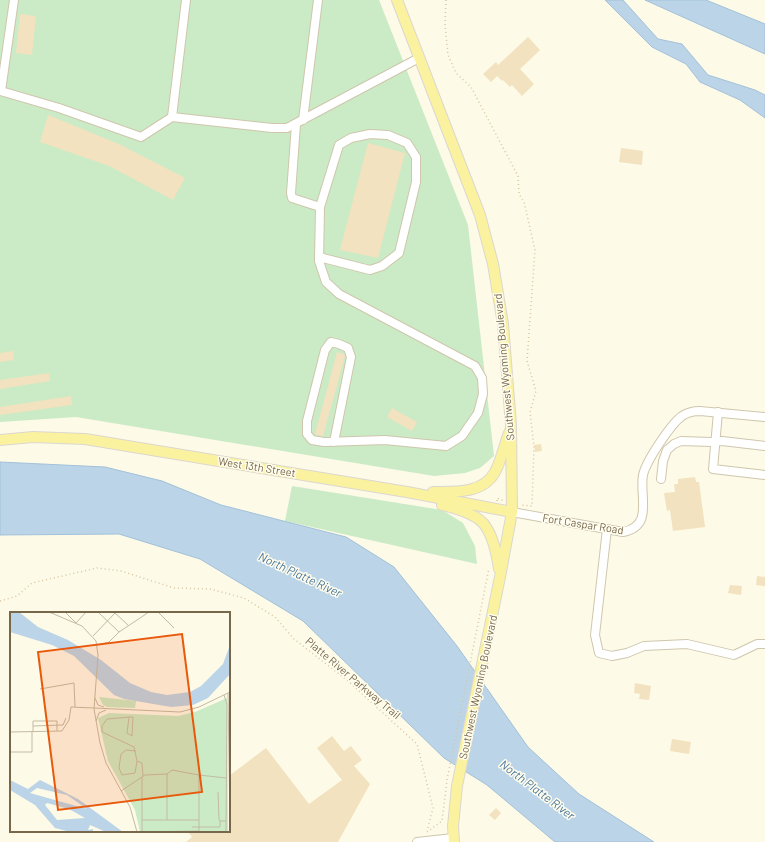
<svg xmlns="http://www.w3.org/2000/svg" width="765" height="842" font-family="Barlow,sans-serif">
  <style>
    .green { fill: #caebc5 }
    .water { fill: #bbd4e7; stroke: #a2c1d9 }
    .building { fill: #f2e2bf }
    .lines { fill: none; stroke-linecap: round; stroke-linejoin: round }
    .minor-casing { stroke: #cfc6ad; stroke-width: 10 }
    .major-casing { stroke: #dcd7d0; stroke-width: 12 }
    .path { stroke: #d8c6a2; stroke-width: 1.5; stroke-dasharray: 1 3; stroke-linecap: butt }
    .minor { stroke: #fff; stroke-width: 8 }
    .major { stroke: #fbf2a0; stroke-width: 10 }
    .labels { text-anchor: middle; stroke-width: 3; stroke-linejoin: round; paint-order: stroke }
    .street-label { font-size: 11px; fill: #77674b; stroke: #fffdee }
    .water-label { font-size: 12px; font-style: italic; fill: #4a7699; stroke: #fffdee }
    .inset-road { fill: none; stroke: #c3bba4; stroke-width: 1 }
    .view { fill: #e8590c; fill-opacity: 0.15; stroke: #e8590c; stroke-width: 2 }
    .inset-edge { fill: none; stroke: #77674b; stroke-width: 2 }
  </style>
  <rect width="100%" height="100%" fill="#fdfae8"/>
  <!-- green -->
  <g class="green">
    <polygon points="0,0 379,0 468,225 494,456 480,468 465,473 434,476 76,417 0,422"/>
    <polygon points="292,486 442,510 463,523 475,546 477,564 285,521"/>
  </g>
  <!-- water -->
  <g class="water">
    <polygon points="605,0 623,0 658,39 682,44 708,75 755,90 765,95 765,118 740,100 700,82 686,64 652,47"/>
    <polygon points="645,0 706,0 765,24 765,54"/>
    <polygon points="0,462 105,467 162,481 221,505 346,537 394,567 457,646 528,747 579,794 654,842 555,842 487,785 444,758 303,621 200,559 119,534 0,535"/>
  </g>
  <!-- building -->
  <g class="building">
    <polygon points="20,14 36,16 32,55 16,53"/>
    <polygon points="528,37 540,50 520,69 534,84 522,96 512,85 510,87 503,80 502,81 497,76 491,82 483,74 496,62 498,65"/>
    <polygon points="48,115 119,144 185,178 173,200 109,166 40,142"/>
    <polygon points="368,143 405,153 378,258 340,250"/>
    <polygon points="621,148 643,151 642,165 619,162"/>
    <polygon points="13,351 14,360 0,362 0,353"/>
    <polygon points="337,352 344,354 345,356 323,436 317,435 315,434"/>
    <polygon points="49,373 50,381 0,389 0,380"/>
    <polygon points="71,396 72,405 0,415 0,407"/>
    <polygon points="392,408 417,422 412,431 387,417"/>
    <polygon points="541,444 542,451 535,452 534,445"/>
    <polygon points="695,477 696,482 699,482 705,527 673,531 670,510 667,511 664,493 675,492 674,484 678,484 678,479"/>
    <polygon points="757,576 765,577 765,586 756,585"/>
    <polygon points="730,585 742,586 741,595 728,593"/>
    <polygon points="635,683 651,686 649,700 639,699 640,694 634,693"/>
    <polygon points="332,736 344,751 351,746 362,760 354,766 370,784 338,842 186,842 192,837 187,831 229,831 229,776 266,748 309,804 342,780 317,748"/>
    <polygon points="672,739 691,742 689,754 670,751"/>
    <polygon points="496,808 501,813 495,820 489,815"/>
  </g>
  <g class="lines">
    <!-- minor casing -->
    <g class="minor-casing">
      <g id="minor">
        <polyline points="0,91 1,91 14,0"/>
        <polyline points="1,91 59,108 141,137 172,117 272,128 287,128 419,58"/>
        <polyline points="172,117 186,0"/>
        <polyline points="303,120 318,0"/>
        <polyline points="296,124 291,193 292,198 320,207 319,261 326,282 339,294 475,366 482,378 483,394 478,413 462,436 446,446 385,440 324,442 312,440 307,434 307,421 325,350 331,342 339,344 348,348 351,357 334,442"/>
        <polyline points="319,257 370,270 382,266 399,253 416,182 416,157 407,143 388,135 370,134 351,138 339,145 320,207"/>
        <polyline points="718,412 713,469 765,475"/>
        <polyline points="661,479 663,461 667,450 674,444 681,441 711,442 722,441 765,446"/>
        <path d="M 512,512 L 623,532 C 654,526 639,496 643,475 C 646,461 671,424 682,416 C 688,412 694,411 700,411 L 765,417"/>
        <polyline points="607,529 595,635 599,653 612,656 627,653 644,646 687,644 734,655 757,644 765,644"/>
        <polyline points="417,842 453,838"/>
      </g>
    </g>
    <!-- major casing -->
    <g class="major-casing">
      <g id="major">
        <polyline points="397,0 480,215 493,264 503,324 511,425 512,512 500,577 457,786 453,826 454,842"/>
        <polyline points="0,440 33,437 85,439 407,492 512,512"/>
        <path d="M 433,492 C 454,492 483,494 495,472 C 501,461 504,446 509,433"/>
        <path d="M 442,505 C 455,508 479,515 486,527 C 494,539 497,555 499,569"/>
      </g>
    </g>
    <!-- path -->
    <g class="path">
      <polyline points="446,0 445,24 448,55 456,73 471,87 518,176 519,194 524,202 535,250 527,361 536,391 530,412 534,447 532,506 521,505"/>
      <polyline points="497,501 497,498 504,501"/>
      <polyline points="0,601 17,596 32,583 97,568 121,571 174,588 210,589 244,598 275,617 294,639 348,681 417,744 433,808 427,831"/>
      <polyline points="427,832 442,821 447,780 489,568"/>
    </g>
    <!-- minor -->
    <use href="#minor" class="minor"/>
    <!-- major -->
    <use href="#major" class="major"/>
  </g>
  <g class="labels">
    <!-- street labels -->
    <g class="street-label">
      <text transform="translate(504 367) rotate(-95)" y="4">Southwest Wyoming Boulevard</text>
      <text transform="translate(257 467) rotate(9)" y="4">West 13th Street</text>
      <text transform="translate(583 524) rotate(9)" y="4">Fort Caspar Road</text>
      <text transform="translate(353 678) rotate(40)" y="4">Platte River Parkway Trail</text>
      <text transform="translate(478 687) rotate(-78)" y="4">Southwest Wyoming Boulevard</text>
    </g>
    <!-- water labels -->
    <g class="water-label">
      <text transform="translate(300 575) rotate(25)" y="4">North Platte River</text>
      <text transform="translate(537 790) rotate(37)" y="4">North Platte River</text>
    </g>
  </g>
  <!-- overview -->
  <g transform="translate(10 612)">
    <rect width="220" height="220" fill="#fdfae8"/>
    <path d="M 89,85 L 126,89 L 125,96 L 97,95 L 93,93 ZM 217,86 L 218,220 L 130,220 L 125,198 L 98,149 L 88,106 L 99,101 L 168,104 L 185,100 Z" fill="#caebc5"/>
    <path d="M 0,0 L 9,0 L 28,15 L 58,28 L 91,48 L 120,71 L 141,80 L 157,83 L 180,80 L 191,74 L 213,52 L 220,33 L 220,62 L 198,86 L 183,93 L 161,95 L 114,87 L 104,83 L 64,44 L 42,33 L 0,20 ZM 0,168 L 18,177 L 30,168 L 68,187 L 113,220 L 96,220 L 80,213 L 78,218 L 83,217 L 83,220 L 61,220 L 45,216 L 25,193 L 0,178 ZM 27,176 L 57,183 L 77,197 L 20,181 ZM 37,191 L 59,197 L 75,206 L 47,208 L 35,193 Z" fill="#bbd4e7" fill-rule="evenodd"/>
    <path class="inset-road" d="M 39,0 L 72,14 L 86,29 L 88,43 L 84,97 L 90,131 L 96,151 L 120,195 L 127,220M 55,0 L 66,11 L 76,0M 88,0 L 109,20M 148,0 L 164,16M 105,1 L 119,14M 83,24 L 106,0M 87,33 L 99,30 L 109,20 L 139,0M 30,77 L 64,71 L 65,95M 218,81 L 220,214M 214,83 L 217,92 L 216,220M 85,86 L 88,93 L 94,95M 84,96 L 170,100 L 189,95 L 220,80M 119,105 L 117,121 L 122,124 L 123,105 L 119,105 L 109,106 L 97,107 L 92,114 L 92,120 L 124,135 L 127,149 L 132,151 L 133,164M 86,109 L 89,101 L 96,98M 23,114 L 53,113 L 56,106M 0,120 L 52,119 L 59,108 L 61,95 L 84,96M 23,120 L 23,109 L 47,109 L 47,119M 126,139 L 116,138 L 111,142 L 109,156 L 112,163 L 125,161 L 127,149M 0,140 L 22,140 L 22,120M 132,165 L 132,219M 111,179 L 135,163 L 157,162 L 162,158 L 189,163M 208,180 L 209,207 L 210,209 L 216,209M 132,208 L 157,208 L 157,162M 157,208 L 189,208M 182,215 L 210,215 L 210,209M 132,220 L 189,219M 189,220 L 189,163 L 216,166"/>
    <path class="view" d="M 172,22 L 192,180 L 48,198 L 28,40 Z"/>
    <rect width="220" height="220" class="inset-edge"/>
  </g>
</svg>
